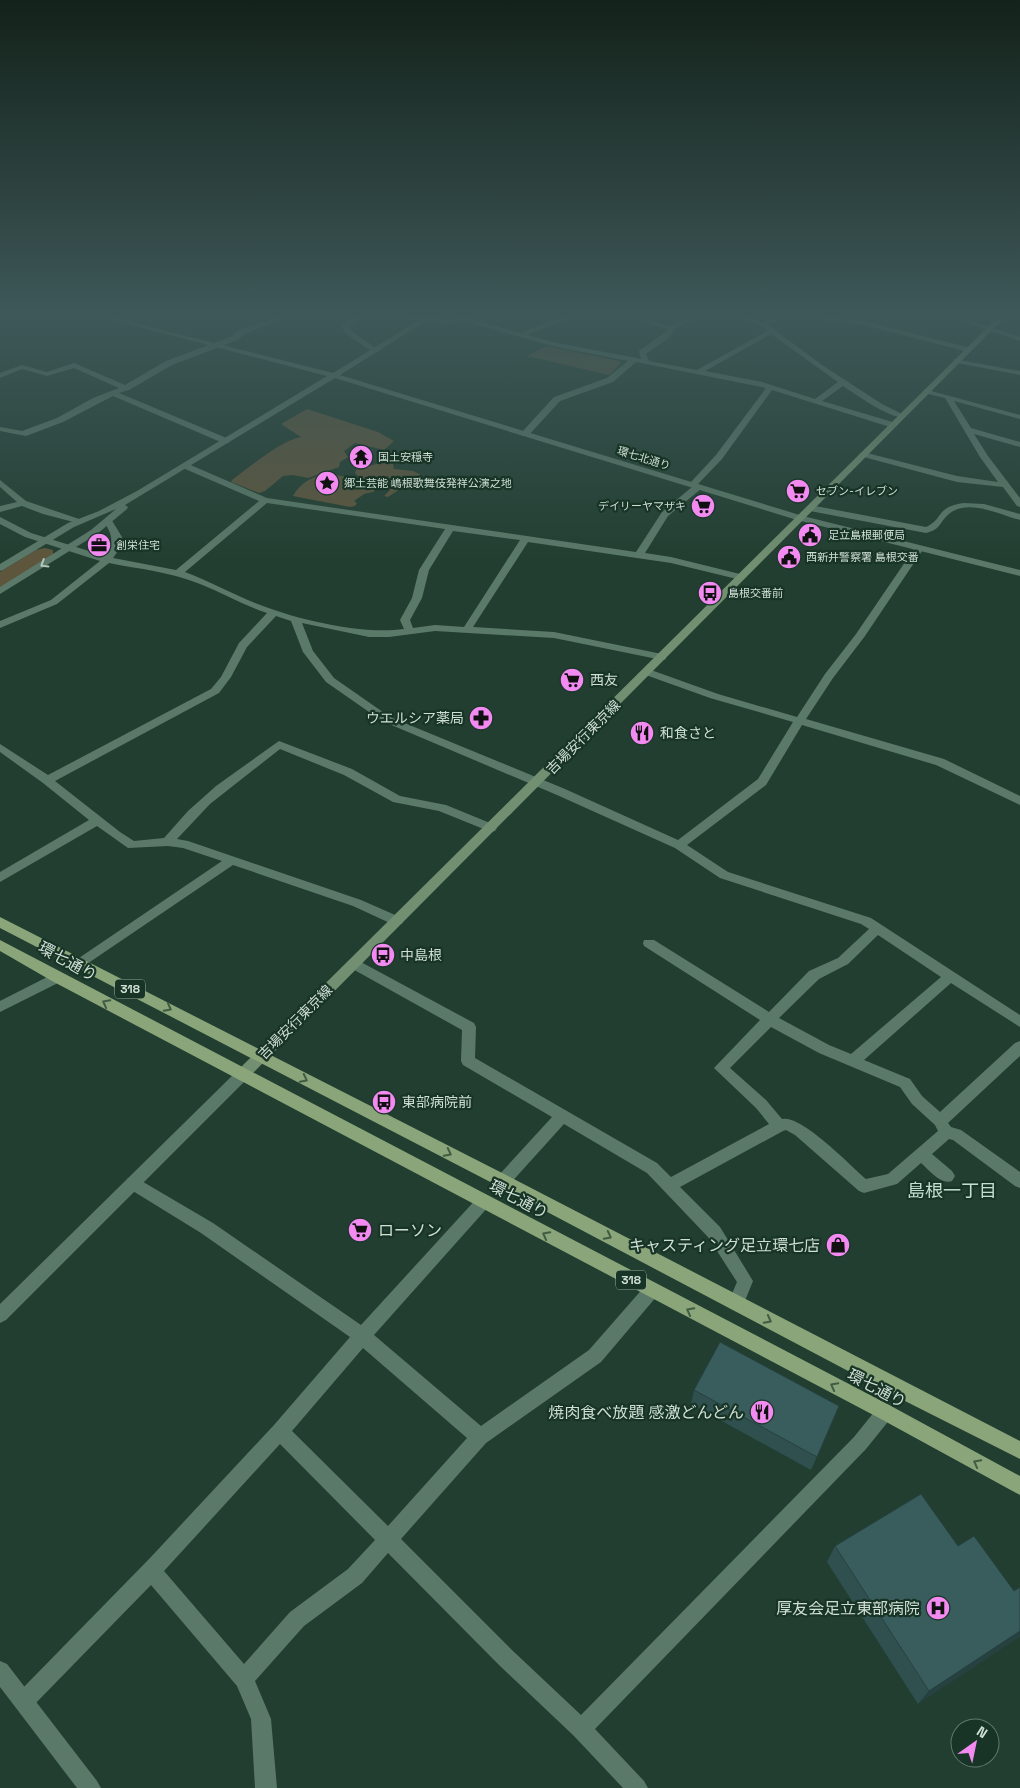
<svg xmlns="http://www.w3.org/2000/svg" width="1020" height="1788" font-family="'Space Grotesk','Noto Sans JP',sans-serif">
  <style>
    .green { fill: #5e563c }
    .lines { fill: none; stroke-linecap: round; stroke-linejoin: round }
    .minor { fill: #5b7969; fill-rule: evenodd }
    .tertiary { fill: #5b7969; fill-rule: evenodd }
    .secondary { fill: #728f71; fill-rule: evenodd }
    .primary { fill: #89a579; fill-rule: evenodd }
    .wall { fill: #30504f }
    .shaded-wall { fill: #274140 }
    .building { fill: #385d5c; stroke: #274140 }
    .oneway { stroke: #b2c6ba }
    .oneway2 { stroke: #405c43 }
    .labels { text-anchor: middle; stroke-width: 4.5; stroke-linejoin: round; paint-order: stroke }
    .far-poi-label { font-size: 11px; fill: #cfdfd5; stroke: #183426; text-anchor: start }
    .far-street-label { font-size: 11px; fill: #cfdfd5; stroke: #183426 }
    .shield { fill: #183426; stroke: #98aca0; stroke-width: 1 }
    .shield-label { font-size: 12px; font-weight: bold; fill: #cfdfd5 }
    .poi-label { font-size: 14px; fill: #cfdfd5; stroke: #183426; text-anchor: start }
    .street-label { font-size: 14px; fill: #cfdfd5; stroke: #183426 }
    .near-street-label { font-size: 16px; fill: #cfdfd5; stroke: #183426 }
    .near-poi-label { font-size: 16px; fill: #cfdfd5; stroke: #183426; text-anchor: end }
    .near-neighbourhood-label { font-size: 18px; fill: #c0e0ce; stroke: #183426 }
  </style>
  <rect width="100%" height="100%" fill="#223e30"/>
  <!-- green -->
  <g class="green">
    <polygon points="545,347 550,347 619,361 621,363 609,375 527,356"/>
    <path d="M 307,409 L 378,432 L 394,441 L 384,450 L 355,443 L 344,451 L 348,457 L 340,462 L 339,467 L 308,478 L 293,475 L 283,476 L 265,491 L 259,493 L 231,482 L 232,480 C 248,468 282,440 301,437 L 281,424 Z"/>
    <path d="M 383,462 L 393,464 L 394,469 L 413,471 L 421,475 L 388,497 L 384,496 L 390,490 L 389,485 L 385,482 L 379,483 C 378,493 372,492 364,494 C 361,496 357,499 354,501 L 357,503 L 355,506 L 350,507 L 293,496 C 306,473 333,470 355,481 L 360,478 L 355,473 L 356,470 Z"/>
    <polygon points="45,548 53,550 53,556 0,589 0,572 36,550"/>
  </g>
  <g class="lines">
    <!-- minor -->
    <g class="minor">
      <polygon points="291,313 300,313 244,334 238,340 172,365 129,390 119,393 229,439 229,443 223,443 113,396 63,422 26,436 0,431 0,427 22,431 57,418 93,398 119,388 74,368 47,376 22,369 0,378 0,373 22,365 47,372 74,363 125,385 166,361 232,336 238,330"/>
      <path d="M 359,313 L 382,313 L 443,319 L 468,318 L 520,333 L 560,317 L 574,313 L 585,313 L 527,335 L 553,342 L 641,359 L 639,351 L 664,333 L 668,329 L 614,313 L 624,313 L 671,326 L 698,313 L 706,313 L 674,329 L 670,337 L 646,354 L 649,361 L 697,370 L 767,331 L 760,325 L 727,313 L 736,313 L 762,322 L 780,315 L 799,313 L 864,321 L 971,348 L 972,350 L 968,352 L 864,325 L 799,317 L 781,319 L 767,324 L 822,365 L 882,404 L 906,416 C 895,423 854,393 843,386 L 822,401 L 896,423 L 896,427 L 890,427 L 772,390 L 722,459 L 698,484 L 702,487 L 701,489 L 668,516 L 645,553 L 671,557 L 744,575 L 744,579 L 741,580 L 671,563 L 528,542 L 473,627 L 554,632 L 662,654 L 666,655 L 666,659 L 662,660 L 554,638 L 435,631 L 389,637 L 369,637 L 302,623 L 313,651 L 334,678 L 390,717 L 565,789 L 678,840 L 758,779 L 793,722 L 710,698 L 643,674 L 642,672 L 643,670 L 651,670 L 718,694 L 797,717 L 825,674 L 856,634 L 916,546 L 922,546 L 924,548 L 865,636 L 833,678 L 806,719 L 944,759 L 1020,796 L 1020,805 L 936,765 L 802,725 L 766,785 L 687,845 L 728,872 L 871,918 L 1020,1015 L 1020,1027 L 951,983 L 864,1060 L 910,1079 L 922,1096 L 940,1112 L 1015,1043 L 1020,1041 L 1020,1056 L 948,1123 L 951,1127 L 961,1130 L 1020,1172 L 1020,1188 L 1015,1186 L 953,1140 L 949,1139 L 932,1154 L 952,1171 L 955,1176 L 952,1181 C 941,1185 930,1171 921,1163 L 897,1184 L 864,1193 L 859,1191 L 795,1135 L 786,1130 L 783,1131 L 680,1187 L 720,1227 L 753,1281 L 742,1308 L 736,1311 L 730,1308 L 728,1303 L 737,1282 L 708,1237 L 647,1173 L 564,1124 L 508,1186 L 503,1188 L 498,1186 L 495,1181 L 498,1176 L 552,1117 L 463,1065 L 461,1061 L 462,1030 L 349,967 L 347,964 L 349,961 L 359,961 L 474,1023 L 476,1027 L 475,1058 L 657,1163 L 671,1177 L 769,1124 L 756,1108 L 714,1068 L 760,1020 L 644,946 L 643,943 L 644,940 L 654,940 L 769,1012 L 809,971 L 838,958 L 869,929 L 861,924 L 720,878 L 675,848 L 557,795 L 382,721 L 326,682 L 303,652 L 291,621 L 276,616 L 247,647 L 231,677 L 219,693 L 55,781 L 120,832 L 134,841 L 164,838 L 188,811 L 216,786 L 279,741 L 352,769 L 400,796 L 446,805 L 495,825 L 497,828 L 495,831 L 491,832 L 439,811 L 393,802 L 344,775 L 280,749 L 210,804 L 177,839 L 188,841 L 361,900 L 402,918 L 403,921 L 402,924 L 392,924 L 353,906 L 233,865 L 81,968 L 76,966 L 74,963 L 76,960 L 222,861 L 183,848 L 168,846 L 128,848 L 97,826 L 0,882 L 0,872 L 89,820 L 43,783 L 0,752 L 0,744 L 48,775 L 211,689 L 221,677 L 239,643 L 267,613 C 243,605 223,593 200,584 C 171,572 139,569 109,563 L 57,604 L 0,628 L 0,621 L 51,600 L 100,561 L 25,537 L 0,524 L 0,517 L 31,533 L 105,556 C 115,541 112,536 104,521 L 105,519 L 111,519 L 122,537 L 120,548 L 113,558 L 176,570 L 259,501 L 183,468 L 183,464 L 186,463 L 267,498 L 636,552 L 662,512 L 692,487 L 689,485 L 690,483 L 716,455 L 766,388 L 636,362 L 613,382 L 560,401 L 528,436 L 522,436 L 522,432 L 554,397 L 607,378 L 628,361 L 552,346 L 468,322 L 443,323 L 367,316 L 349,326 L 352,331 L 377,349 L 378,351 L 374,353 L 346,334 L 341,325 L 359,314 ZM 771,334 L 838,382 L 815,399 L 762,382 L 705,371 ZM 267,503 L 445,529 L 419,570 L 412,598 L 400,620 L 404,629 C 360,635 295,619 255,603 C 231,593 209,581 185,572 ZM 453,531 L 520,540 L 464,627 L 435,625 L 413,628 L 410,620 L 422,598 L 429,570 ZM 878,935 L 941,977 L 851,1054 L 829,1045 L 779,1018 L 819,979 L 848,964 ZM 771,1027 L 819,1053 L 900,1087 L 912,1104 L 935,1125 L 938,1131 L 888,1174 L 866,1179 C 851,1166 801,1114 782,1119 L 766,1100 L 730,1068 Z"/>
      <polygon points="937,313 947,313 1020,337 1020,341"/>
      <polygon points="954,359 1020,371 1020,375 957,363 953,361"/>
      <polygon points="924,389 1020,415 1020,419 954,401 971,428 1020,442 1020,447 974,434 988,456 1020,498 1020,507 1017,506 1003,487 957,482 860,456 859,454 863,452 957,476 998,482 980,457 945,398 924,393"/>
      <polygon points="0,480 26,501 85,521 81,524 43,514 22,506 0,512 0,506 17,502 0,487"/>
      <path d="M 964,503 L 984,504 L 1020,514 L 1020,520 C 1001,515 967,498 949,514 C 939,522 942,529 926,533 L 810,511 L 806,508 L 810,505 L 926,527 C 944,519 935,507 964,503 Z"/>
      <polygon points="57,972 62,973 64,977 62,981 0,1012 0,1001"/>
      <path d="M 133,1176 L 213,1223 L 361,1325 L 479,1196 L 484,1194 L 489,1196 L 492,1201 L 489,1206 L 374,1335 L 481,1426 L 589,1350 L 645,1286 L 651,1283 L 657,1286 L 659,1291 L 657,1296 L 601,1362 L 486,1443 L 401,1539 L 513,1651 L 581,1715 L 854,1437 L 879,1406 L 885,1403 L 891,1406 L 894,1412 L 891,1418 L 866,1449 L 595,1729 L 644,1781 L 648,1788 L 623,1788 L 574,1736 L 499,1665 L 388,1553 L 362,1583 L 304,1626 L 255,1681 L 271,1719 L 277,1788 L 255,1788 L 251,1719 L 237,1686 L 151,1585 L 31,1708 L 24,1711 L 17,1708 L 14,1701 L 17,1694 L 150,1558 L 274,1425 L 350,1337 L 201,1233 L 128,1188 L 125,1183 L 128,1178 ZM 363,1348 L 467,1438 L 388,1526 L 292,1431 ZM 280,1444 L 375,1540 L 348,1569 L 290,1612 L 244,1664 L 164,1571 Z"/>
    </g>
    <!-- tertiary -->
    <g class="tertiary">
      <polygon points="85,313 96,313 333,373 431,313 439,313 340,375 803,516 1020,570 1020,576 797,520 335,378 125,505 128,507 127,509 97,534 0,594 0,587 91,530 116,509 74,527 3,570 0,571 0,564 68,523 99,511 137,491 327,376"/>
      <polygon points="242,1069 247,1071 249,1075 247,1079 6,1320 0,1323 0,1304 237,1071"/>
      <polygon points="0,1661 7,1664 97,1781 101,1788 77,1788 0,1687"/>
    </g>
    <!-- secondary -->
    <polygon class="secondary" points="1002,313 1009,313 247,1079 242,1081 237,1079 235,1075 237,1071"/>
    <!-- primary -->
    <g class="primary">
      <polygon points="0,917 508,1176 1020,1441 1020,1459 903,1400 498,1186 0,928"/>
      <polygon points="0,940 891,1406 1020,1476 1020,1495 879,1418 52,981 0,951"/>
    </g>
  </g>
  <!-- wall -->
  <g class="wall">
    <polygon points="694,1390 839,1406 811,1470 691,1404"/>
    <polygon points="835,1546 958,1546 1014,1591 918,1704 827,1562"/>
  </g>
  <!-- shaded-wall -->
  <polygon class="shaded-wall" points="1020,1631 1020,1637 918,1704 929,1691"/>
  <!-- building -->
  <g class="building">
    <polygon points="720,1342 839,1406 817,1457 694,1390"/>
    <polygon points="921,1494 958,1546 974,1536 1014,1591 1020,1587 1020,1631 929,1691 835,1546"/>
  </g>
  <!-- one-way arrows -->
  <defs><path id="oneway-chevron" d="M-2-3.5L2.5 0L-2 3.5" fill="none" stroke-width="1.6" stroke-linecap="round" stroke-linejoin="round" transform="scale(1.25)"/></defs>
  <use class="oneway" href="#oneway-chevron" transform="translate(44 564) rotate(148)"/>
  <g class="oneway2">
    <use href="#oneway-chevron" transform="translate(106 1003) rotate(-152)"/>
    <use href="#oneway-chevron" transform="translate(168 1008) rotate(28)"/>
    <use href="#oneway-chevron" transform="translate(304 1079) rotate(27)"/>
    <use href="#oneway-chevron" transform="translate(448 1153) rotate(27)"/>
    <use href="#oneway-chevron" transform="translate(546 1235) rotate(-152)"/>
    <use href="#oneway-chevron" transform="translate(608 1236) rotate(27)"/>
    <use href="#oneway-chevron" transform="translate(690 1311) rotate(-152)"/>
    <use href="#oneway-chevron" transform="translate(768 1320) rotate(28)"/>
    <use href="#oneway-chevron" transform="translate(834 1386) rotate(-152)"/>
    <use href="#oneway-chevron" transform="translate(977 1463) rotate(-152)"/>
  </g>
  <!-- sky -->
  <linearGradient id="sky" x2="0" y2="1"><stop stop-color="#13221a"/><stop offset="0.56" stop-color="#3e5859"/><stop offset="1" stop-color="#3e5859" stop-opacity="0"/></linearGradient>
  <rect width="1020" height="563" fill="url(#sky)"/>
  <!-- icons -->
  <defs>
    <g id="temple-disc" transform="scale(1.25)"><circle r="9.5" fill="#f38af1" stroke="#183426"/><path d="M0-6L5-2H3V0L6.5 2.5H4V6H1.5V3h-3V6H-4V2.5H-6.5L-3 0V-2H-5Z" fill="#111"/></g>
    <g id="sight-disc" transform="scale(1.25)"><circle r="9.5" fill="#f38af1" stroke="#183426"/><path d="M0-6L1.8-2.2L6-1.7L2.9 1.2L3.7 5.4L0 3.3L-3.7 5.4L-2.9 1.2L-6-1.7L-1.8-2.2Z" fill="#111"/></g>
    <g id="supermarket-disc" transform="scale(1.25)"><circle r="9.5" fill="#f38af1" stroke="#183426"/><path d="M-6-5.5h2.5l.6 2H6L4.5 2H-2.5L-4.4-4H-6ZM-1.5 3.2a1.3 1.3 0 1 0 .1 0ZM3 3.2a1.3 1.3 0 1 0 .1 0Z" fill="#111"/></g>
    <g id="civic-disc" transform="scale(1.25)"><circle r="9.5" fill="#f38af1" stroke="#183426"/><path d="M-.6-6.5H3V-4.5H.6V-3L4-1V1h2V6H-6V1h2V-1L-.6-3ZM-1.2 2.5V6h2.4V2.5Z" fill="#111"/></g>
    <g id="office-disc" transform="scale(1.25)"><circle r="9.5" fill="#f38af1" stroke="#183426"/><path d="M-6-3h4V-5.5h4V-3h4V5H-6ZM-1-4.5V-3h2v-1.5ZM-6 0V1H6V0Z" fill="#111"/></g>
    <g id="bus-disc" transform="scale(1.25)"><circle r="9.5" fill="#f38af1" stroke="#183426"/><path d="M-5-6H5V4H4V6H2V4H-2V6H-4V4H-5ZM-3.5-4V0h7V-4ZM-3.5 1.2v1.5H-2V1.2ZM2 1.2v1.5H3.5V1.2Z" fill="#111"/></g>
    <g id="pharmacy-disc" transform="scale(1.25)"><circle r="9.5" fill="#f38af1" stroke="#183426"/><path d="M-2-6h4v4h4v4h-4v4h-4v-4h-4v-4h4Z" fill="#111"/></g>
    <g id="restaurant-disc" transform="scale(1.25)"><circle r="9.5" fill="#f38af1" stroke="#183426"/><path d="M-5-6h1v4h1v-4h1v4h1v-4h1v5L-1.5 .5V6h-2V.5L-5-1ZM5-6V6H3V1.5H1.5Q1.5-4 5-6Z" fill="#111"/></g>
    <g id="shop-disc" transform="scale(1.25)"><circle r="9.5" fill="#f38af1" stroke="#183426"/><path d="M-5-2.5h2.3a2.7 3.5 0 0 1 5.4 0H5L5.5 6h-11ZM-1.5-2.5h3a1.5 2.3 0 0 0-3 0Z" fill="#111"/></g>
    <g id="hospital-disc" transform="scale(1.25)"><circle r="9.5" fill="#f38af1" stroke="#183426"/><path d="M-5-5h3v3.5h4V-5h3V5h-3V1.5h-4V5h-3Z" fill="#111"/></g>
  </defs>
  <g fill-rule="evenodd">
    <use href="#temple-disc" x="361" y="457"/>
    <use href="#sight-disc" x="327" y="483"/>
    <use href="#supermarket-disc" x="798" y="491"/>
    <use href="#supermarket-disc" x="703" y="506"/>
    <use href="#civic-disc" x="810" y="535"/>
    <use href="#office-disc" x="99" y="545"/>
    <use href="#civic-disc" x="789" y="557"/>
    <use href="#bus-disc" x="710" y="593"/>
    <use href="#supermarket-disc" x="572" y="680"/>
    <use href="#pharmacy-disc" x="481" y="718"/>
    <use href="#restaurant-disc" x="642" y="733"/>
    <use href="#bus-disc" x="383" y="955"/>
    <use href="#bus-disc" x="384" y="1102"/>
    <use href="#supermarket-disc" x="360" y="1230"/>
    <use href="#shop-disc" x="838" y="1245"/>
    <use href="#restaurant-disc" x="762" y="1412"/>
    <use href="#hospital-disc" x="938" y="1608"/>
  </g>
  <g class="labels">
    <!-- far-poi labels -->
    <g class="far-poi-label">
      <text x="378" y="461">国土安穏寺</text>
      <text x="344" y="487">郷土芸能 嶋根歌舞伎発祥公演之地</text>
      <text x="816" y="495">セブン-イレブン</text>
      <text x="686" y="510" text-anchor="end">デイリーヤマザキ</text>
      <text x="828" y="539">足立島根郵便局</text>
      <text x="116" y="549">創栄住宅</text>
      <text x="806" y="561">西新井警察署 島根交番</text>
      <text x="728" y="597">島根交番前</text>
    </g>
    <!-- far-street labels -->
    <g class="far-street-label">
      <text transform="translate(644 458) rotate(17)" y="4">環七北通り</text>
    </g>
    <!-- shield labels -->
    <g class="shield">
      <rect x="115" y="979.5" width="30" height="19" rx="4"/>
      <rect x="616" y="1270.5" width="30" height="19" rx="4"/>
    </g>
    <g class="shield-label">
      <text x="130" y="993">318</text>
      <text x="631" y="1284">318</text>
    </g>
    <!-- poi labels -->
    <g class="poi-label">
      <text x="590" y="685">西友</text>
      <text x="464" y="723" text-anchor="end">ウエルシア薬局</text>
      <text x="660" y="738">和食さと</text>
      <text x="400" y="960">中島根</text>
      <text x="402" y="1107">東部病院前</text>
    </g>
    <!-- street labels -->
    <g class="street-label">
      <text transform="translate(583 737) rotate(-45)" y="5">吉場安行東京線</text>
      <text transform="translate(295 1022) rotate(-45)" y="5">吉場安行東京線</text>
    </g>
    <!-- near-street labels -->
    <g class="near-street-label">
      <text transform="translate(68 961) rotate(29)" y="6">環七通り</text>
      <text transform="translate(519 1199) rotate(28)" y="6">環七通り</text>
      <text transform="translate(877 1388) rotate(28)" y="6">環七通り</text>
    </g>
    <!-- near-poi labels -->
    <g class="near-poi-label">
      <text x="378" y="1236" text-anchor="start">ローソン</text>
      <text x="820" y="1251">キャスティング足立環七店</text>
      <text x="744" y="1418">焼肉食べ放題 感激どんどん</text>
      <text x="920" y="1614">厚友会足立東部病院</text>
    </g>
    <!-- near-neighbourhood labels -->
    <g class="near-neighbourhood-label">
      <text x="952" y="1197">島根一丁目</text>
    </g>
  </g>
  <!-- north arrow -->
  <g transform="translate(975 1743) rotate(33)"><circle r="24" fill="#183426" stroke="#61786c"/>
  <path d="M0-4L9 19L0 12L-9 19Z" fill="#f38af1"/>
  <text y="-8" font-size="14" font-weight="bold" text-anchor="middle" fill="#cfdfd5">N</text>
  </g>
</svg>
